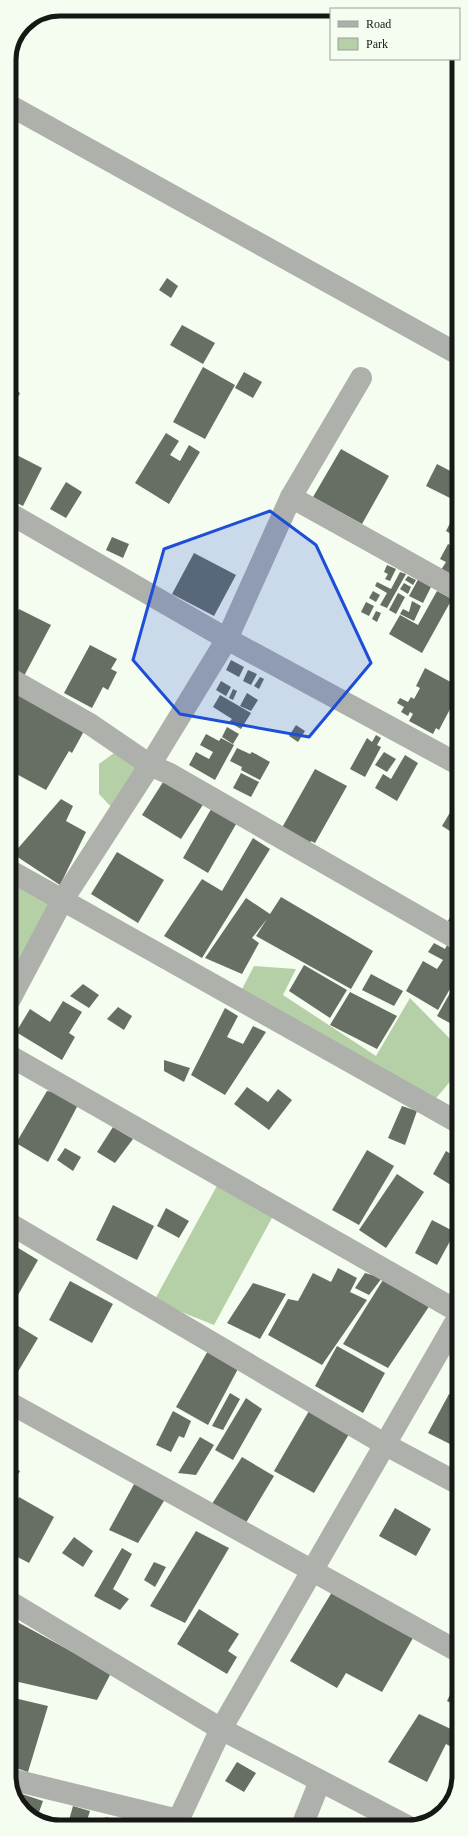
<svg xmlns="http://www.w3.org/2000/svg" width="468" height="1836" font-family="Georgia,serif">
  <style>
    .green { fill: #b5d0a6 }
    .building { fill: #676e63 }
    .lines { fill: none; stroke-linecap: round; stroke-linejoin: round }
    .minor { stroke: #adb0ab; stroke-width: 22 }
    .marked { fill: #1d4ed8; fill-opacity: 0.2; stroke: #1d4ed8; stroke-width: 3; stroke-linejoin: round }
    .rim { fill: none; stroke: #151814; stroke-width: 5 }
  </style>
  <rect width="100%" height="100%" fill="#f5fdf1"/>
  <!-- green -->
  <g class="green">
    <polygon points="121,748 147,766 116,812 99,794 99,764"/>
    <polygon points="9,877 55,904 10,986"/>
    <polygon points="254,966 296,969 283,995 376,1056 410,998 459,1048 459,1071 432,1103 240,993"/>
    <polygon points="219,1182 273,1216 214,1325 154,1301"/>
  </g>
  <!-- building -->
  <g class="building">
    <polygon points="167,278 178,286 171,298 159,290"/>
    <polygon points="182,325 215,343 203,364 170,345"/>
    <polygon points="203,367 235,385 205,439 173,422"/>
    <polygon points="244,372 262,382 253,398 235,388"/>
    <polygon points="9,387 20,393 9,414"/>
    <polygon points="166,433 179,441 170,455 180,461 189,445 200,452 169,504 135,483"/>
    <polygon points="341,449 389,476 362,524 313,497"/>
    <polygon points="9,451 42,468 23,506 9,499"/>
    <polygon points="437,464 458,475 458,502 426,486"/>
    <polygon points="66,482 82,492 66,518 50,509"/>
    <polygon points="458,508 458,538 446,531"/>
    <polygon points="112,537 129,544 123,558 106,550"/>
    <polygon points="458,538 458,580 441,570 446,562 440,559 448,544 454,547"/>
    <polygon points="194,553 236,575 214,616 172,594"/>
    <polygon points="387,565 396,569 390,581 385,579 388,574 384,572"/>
    <polygon points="400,572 406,574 387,608 380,605 387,593 375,586 377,582 391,589"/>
    <polygon points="408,576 416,580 413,585 405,580"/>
    <polygon points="420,576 433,583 423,603 409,596"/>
    <polygon points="404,583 411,587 408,594 400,589"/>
    <polygon points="373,591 380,595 376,602 369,598"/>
    <polygon points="437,591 452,599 422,653 389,634 400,615 418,625"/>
    <polygon points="398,593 405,597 396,614 389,610"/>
    <polygon points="9,600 15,607 9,617"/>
    <polygon points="412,601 421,606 414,621 400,614 403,609 409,612"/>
    <polygon points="366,602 374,606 369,616 361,612"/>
    <polygon points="19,609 51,625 24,676 9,668 9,627"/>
    <polygon points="376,611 381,613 377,622 372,619"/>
    <polygon points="90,645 117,659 111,669 117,672 108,690 103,687 92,708 64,693"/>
    <polygon points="231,660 244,667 239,677 226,670"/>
    <polygon points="425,668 458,686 458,694 439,730 436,728 433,734 409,721 413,714 410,712 408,716 401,712 404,707 397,703 400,698 408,702 411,697 414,699 420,688 416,686"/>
    <polygon points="248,670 257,674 251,685 243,681"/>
    <polygon points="260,677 264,679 259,689 254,686"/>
    <polygon points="221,681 231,687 226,696 216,690"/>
    <polygon points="233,689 237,691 233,700 229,698"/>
    <polygon points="13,691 84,731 72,753 69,751 46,790 9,770 9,697"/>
    <polygon points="247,693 258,700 251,711 240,706"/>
    <polygon points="220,695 251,713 241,729 229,722 232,719 213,707"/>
    <polygon points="296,725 305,731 298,742 289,736"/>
    <polygon points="227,727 239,734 233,744 222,737"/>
    <polygon points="206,734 219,741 221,738 234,745 215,780 189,765 196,752 209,759 213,752 200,745"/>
    <polygon points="376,735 381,738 377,745 381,747 365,777 350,769 367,738 372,742"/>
    <polygon points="237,748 250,754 252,752 270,762 260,780 241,770 242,767 230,761"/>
    <polygon points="384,752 396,759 387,772 375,765"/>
    <polygon points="405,755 418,763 397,801 375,788 383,774 391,779"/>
    <polygon points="315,769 347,786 315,843 311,841 308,847 279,833"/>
    <polygon points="241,773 259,782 251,797 233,788"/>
    <polygon points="165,779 204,803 181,839 142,815"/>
    <polygon points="61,799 73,806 66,821 86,832 60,885 13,854"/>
    <polygon points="458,799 458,836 442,826"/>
    <polygon points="214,804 239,819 208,873 183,858"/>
    <polygon points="253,838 270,849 202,958 164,936 202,879 222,891"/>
    <polygon points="117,852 164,880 138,923 91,894"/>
    <polygon points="459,896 459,926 448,921 455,908 453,907"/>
    <polygon points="281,897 373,951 351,989 256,936 267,919 252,938 259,943 242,974 205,958 246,898 270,914"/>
    <polygon points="434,943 445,949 448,943 457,948 454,954 459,956 459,973 438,1010 406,991 423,961 437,969 443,960 428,952"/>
    <polygon points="304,965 347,990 330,1018 289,991"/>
    <polygon points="371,974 403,991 394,1006 362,990"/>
    <polygon points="459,977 459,1028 437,1016"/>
    <polygon points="83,984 99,995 89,1008 70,996"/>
    <polygon points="350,992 397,1016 377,1049 330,1025"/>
    <polygon points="63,1001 82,1012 69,1033 75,1037 62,1060 16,1032 30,1009 50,1022"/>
    <polygon points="118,1007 132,1016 124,1030 107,1019"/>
    <polygon points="225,1008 238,1016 227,1037 243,1044 253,1026 266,1032 225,1095 191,1075"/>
    <polygon points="164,1060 190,1068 184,1082 164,1071"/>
    <polygon points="247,1087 268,1102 278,1089 292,1100 269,1130 234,1104"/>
    <polygon points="47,1091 62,1093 79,1103 48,1162 16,1143"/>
    <polygon points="402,1106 417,1111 405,1145 388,1138"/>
    <polygon points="113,1127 133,1139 115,1163 97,1152"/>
    <polygon points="65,1148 81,1157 73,1171 57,1160"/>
    <polygon points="367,1150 394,1166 359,1225 332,1210"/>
    <polygon points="446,1151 459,1159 456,1166 459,1168 459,1190 433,1174"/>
    <polygon points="397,1174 424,1192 386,1248 359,1230"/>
    <polygon points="113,1205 154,1226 137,1260 96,1240"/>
    <polygon points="166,1208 189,1221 179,1238 157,1226"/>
    <polygon points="432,1220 455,1232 437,1265 415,1253"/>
    <polygon points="10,1243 38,1260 10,1309"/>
    <polygon points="338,1268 357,1278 350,1292 367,1300 322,1365 268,1335 288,1299 298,1301 313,1273 331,1282"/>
    <polygon points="365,1273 382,1278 369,1295 355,1288"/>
    <polygon points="386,1275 432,1302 388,1368 343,1344"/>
    <polygon points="70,1281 113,1304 92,1343 49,1320"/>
    <polygon points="253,1283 286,1294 260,1339 227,1323"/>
    <polygon points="10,1321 38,1338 10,1385"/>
    <polygon points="337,1346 385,1373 363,1413 315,1386"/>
    <polygon points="209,1349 239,1367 208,1425 176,1407"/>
    <polygon points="230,1393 240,1399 223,1430 212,1426"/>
    <polygon points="449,1394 459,1399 459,1433 452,1445 428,1433"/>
    <polygon points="246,1398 262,1409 233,1460 215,1450"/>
    <polygon points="173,1411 191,1421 184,1438 179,1436 171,1452 156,1445"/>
    <polygon points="309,1411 349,1434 314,1493 274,1471"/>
    <polygon points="200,1437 214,1445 196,1475 178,1473"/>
    <polygon points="242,1457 274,1476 244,1526 210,1507"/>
    <polygon points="10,1466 20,1471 11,1487 10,1486"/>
    <polygon points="138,1477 167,1496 138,1543 109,1530"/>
    <polygon points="19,1497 54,1517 29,1563 10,1553 10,1514"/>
    <polygon points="395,1508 431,1529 416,1556 379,1536"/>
    <polygon points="196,1531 229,1548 185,1623 150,1606"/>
    <polygon points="74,1537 93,1551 83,1567 62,1553"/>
    <polygon points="122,1548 132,1554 113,1589 129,1599 120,1610 94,1596"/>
    <polygon points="154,1562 166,1567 155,1587 144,1580"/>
    <polygon points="332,1592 377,1619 413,1638 382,1692 346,1673 337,1688 290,1661"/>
    <polygon points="199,1609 239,1634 228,1651 237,1657 227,1674 177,1644"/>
    <polygon points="10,1618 111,1673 97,1700 10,1680"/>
    <polygon points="459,1676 459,1707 447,1701"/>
    <polygon points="10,1697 48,1706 28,1772 10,1766"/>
    <polygon points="419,1714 453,1730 459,1720 459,1751 446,1744 427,1782 388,1762"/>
    <polygon points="237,1762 256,1773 244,1792 225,1781"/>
    <polygon points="13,1791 43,1801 38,1815 47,1818 45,1822 26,1814"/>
    <polygon points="73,1806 90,1811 87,1820 101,1824 106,1817 121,1822 120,1827 67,1827"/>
  </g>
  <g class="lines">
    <!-- minor -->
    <g class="minor">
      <polyline points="9,105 458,354"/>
      <polyline points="291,497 458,590"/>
      <polyline points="9,513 227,639 458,764"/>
      <polyline points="9,678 90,724 150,765 170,774 459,940"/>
      <polyline points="9,870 459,1123"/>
      <polyline points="10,999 62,901 150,765 227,639 291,497 361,378"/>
      <polyline points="10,1056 459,1312"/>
      <polyline points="10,1224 386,1445 459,1484"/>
      <polyline points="10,1403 459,1652"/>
      <polyline points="10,1602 221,1729 407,1826"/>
      <polyline points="10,1779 178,1820"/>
      <polyline points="302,1826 320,1781"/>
      <polyline points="175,1827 221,1729 459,1316"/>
    </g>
  </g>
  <!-- marked area -->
  <path class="marked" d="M 270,511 L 316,545 L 371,663 L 309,737 L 180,714 L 133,660 L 164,549 Z"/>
  <!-- crop -->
  <path d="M0 0H468V1836H0ZM60 16H408A44 44 0 0 1 452 60V1776A44 44 0 0 1 408 1820H60A44 44 0 0 1 16 1776V60A44 44 0 0 1 60 16Z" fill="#f5fdf1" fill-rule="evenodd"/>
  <path class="rim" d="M60 16H408A44 44 0 0 1 452 60V1776A44 44 0 0 1 408 1820H60A44 44 0 0 1 16 1776V60A44 44 0 0 1 60 16Z"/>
  <!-- legend -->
  <rect x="330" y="8" width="130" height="52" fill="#f5fdf1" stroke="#9ba199"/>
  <rect x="338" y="21" width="20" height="6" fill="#adb0ab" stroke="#9ba199"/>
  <text x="366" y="28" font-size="12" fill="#151814">Road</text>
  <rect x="338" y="38" width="20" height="12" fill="#b5d0a6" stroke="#9ba199"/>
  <text x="366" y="48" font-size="12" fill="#151814">Park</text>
</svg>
